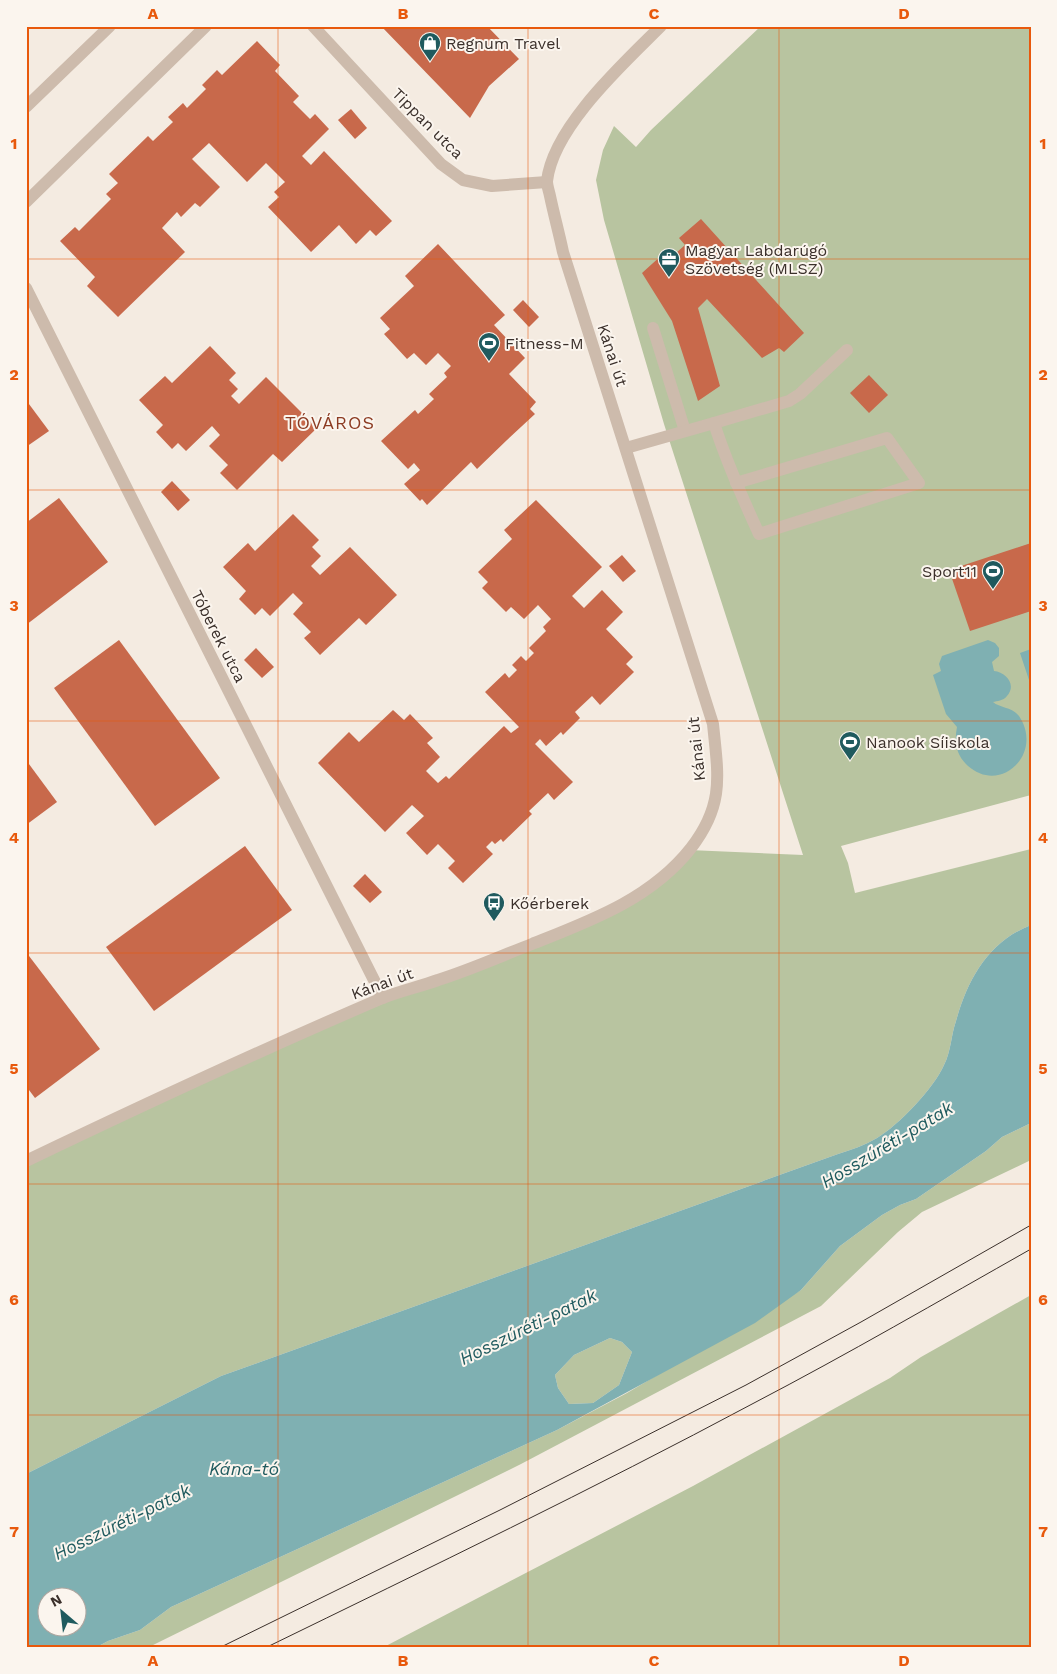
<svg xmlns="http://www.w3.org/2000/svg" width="1057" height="1674" font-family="'Work Sans',sans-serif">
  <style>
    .green { fill: #b8c4a0 }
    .water { fill: #7fb0b2; fill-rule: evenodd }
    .building { fill: #c8694b }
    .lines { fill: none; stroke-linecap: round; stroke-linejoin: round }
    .lane { stroke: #cdbbac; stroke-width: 12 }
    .street { stroke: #cdbbac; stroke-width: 12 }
    .tram { stroke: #3b302b; stroke-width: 1 }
    .grid { fill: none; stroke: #e8590c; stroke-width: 1; stroke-opacity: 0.55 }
    .labels { text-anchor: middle; stroke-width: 4; stroke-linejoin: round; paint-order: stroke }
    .poi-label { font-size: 16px; fill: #3b302b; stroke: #fbf5ee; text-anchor: start }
    .street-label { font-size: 16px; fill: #3b302b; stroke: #fbf5ee }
    .neighbourhood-label { font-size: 18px; letter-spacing: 1px; fill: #8c3b22; stroke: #fbf5ee }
    .water-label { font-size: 18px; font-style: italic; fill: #1f5a5e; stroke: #fbf5ee }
    .neatline { fill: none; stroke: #e8590c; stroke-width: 2 }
    .grid-label { font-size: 16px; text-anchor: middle; font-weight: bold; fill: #e8590c }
  </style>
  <rect width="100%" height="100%" fill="#f4ebe1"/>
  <!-- green -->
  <g class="green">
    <path d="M 761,26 L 1031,26 L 1031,795 L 841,846 L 848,863 L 855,893 L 1031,849 L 1031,925 C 988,942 968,979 956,1021 C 951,1035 951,1052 944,1065 C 934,1088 899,1125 877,1138 C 865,1145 851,1150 838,1154 L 221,1376 L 26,1474 L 26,1161 L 174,1091 L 635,898 L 689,850 L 803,855 L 664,424 L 604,220 L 596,180 L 603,150 L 614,126 L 636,147 L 651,130 Z"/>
    <polygon points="1031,1123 1031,1160 922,1212 898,1232 821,1306 521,1464 147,1648 95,1648 108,1641 140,1630 171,1607 557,1430 627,1393 801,1290 840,1246 882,1215 900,1205 916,1199 986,1151 1002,1137"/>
    <polygon points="1031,1295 1031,1648 382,1648 693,1486 890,1378 921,1357"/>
    <polygon points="610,1338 622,1342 632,1352 619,1385 593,1403 569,1404 558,1388 555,1375 574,1355"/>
  </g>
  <!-- water -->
  <g class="water">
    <path d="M 988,640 L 995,643 L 999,648 L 999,656 L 992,662 L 994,671 C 1006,672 1017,685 1007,696 C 1003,701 997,701 993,702 C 1000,708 1012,707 1019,716 C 1044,753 1001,795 968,766 C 956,755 954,742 957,727 L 946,714 L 933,675 L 941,671 L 939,664 L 942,656 Z"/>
    <polygon points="1031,649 1031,686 1020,653"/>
    <path d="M 1031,925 L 1031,1123 L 1002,1137 L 986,1151 L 916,1199 L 900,1205 L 882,1215 L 840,1246 L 801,1290 L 755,1323 L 557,1430 L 171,1607 L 140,1630 L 108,1641 L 95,1648 L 26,1648 L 26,1474 L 221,1376 L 838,1154 C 851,1150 865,1145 877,1138 C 899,1125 934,1088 944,1065 C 951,1052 951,1035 956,1021 C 968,979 988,942 1031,925 ZM 610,1338 L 622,1342 L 632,1352 L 619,1385 L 593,1403 L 569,1404 L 558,1388 L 555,1375 L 574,1355 ZM 48,1596 L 78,1596 L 78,1626 L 48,1626 Z"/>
  </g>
  <!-- building -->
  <g class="building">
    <polygon points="381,26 487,26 519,59 489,86 470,118"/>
    <polygon points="257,41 280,65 275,71 299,96 293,102 310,119 315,114 329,129 302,156 311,165 324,151 392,221 376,236 370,230 356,244 339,225 311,252 268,207 279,197 274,192 285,182 266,163 247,182 209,143 192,159 220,187 200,207 195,203 181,217 177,212 162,228 185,252 118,317 87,286 95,277 60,241 75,227 79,231 111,199 106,194 118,183 109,174 148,136 153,141 173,122 168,117 183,103 187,108 206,89 202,85 217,70 222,75"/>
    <polygon points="351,109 367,128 355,139 338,120"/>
    <polygon points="701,219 804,333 784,352 779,348 762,358 707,299 698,308 720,386 698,401 672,321 642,273 663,254 667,261 685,245 679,238"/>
    <polygon points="438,244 505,315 494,325 525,358 509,374 536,402 530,409 535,414 507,440 477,469 471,462 427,505 422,499 420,501 404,484 420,470 414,463 408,469 381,441 415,410 418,414 434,399 429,394 447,377 444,373 451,366 438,353 426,365 414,353 407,359 384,334 390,329 380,318 414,286 405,276"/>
    <polygon points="523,300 539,317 529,327 513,310"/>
    <polygon points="210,346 236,373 229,380 238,389 231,396 239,404 266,377 317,428 282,462 273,454 237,490 220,473 228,465 209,446 220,435 212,426 186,451 178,443 172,449 156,432 163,425 139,400 165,376 172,383"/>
    <polygon points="869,375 888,395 869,413 850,393"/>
    <polygon points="26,400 49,431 26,447"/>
    <polygon points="172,481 190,500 178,511 161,492"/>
    <polygon points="59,498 108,562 26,625 26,523"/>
    <polygon points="536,500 602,567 572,596 584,608 602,590 623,612 606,629 633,657 626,664 634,672 600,705 592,696 575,712 580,718 563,735 561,732 546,746 540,739 535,744 573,782 554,800 548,793 529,811 532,814 503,842 501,839 495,844 492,841 486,847 493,854 463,883 448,868 455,861 438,844 427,855 406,833 424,816 412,805 385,832 318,763 349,732 359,742 393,710 404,720 410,714 433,738 427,743 440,757 426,771 438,783 446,776 449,779 504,726 511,733 519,727 485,692 505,673 509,678 517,670 512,665 521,656 526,661 534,653 529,648 546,631 543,627 551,619 538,605 524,619 511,607 506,612 482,588 488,582 478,572 512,539 504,530"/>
    <polygon points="293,514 319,540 312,547 321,556 311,566 320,575 350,547 397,595 366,625 359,618 320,655 304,638 311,632 293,614 303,603 293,593 270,616 262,608 255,615 239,599 246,591 223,567 248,543 255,551"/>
    <polygon points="1031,543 1031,611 970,631 949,570"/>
    <polygon points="622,555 636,571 623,582 609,566"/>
    <polygon points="119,640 220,778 155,826 54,688"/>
    <polygon points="256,648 274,667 262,678 244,660"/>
    <polygon points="26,760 57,802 26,825"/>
    <polygon points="245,846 292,910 154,1011 106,947"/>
    <polygon points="365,874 382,892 370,903 353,886"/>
    <polygon points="26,952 100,1049 35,1098 26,1086"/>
  </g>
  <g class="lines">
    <!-- lane -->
    <g class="lane">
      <polyline points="26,202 206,26"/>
      <polyline points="653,328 685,431"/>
      <polyline points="714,423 789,401 800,394 847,350"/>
      <path d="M 626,448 L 714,423 C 726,461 742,497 759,534 L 919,483 L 887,438 L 736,483"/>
    </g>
    <!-- street -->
    <g class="street">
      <polyline points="313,26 441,164 463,180 492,186 547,182"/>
      <polyline points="26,107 110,26"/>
      <polyline points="26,288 383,998"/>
      <path d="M 26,1161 C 143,1105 261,1050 380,999 C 399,991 419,987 438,980 C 470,970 501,956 532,944 C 590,921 651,899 691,848 C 725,804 718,775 713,724 L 563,252 C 559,233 554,215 550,196 C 549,191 547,186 547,181 C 553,127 624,63 661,26"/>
    </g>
    <!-- tram -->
    <g class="tram">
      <polyline points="219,1648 500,1510 746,1385 861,1322 1031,1225"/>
      <path d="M 265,1648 C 429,1568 593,1489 754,1403 C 848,1354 939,1301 1031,1249"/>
    </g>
  </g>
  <!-- grid -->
  <path class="grid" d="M 278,26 L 278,1648M 528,26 L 528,1648M 779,26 L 779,1648M 26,259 L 1031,259M 26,490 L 1031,490M 26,721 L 1031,721M 26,953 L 1031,953M 26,1184 L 1031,1184M 26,1415 L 1031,1415"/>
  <!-- icons -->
  <defs>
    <g id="shop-pin" transform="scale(1.125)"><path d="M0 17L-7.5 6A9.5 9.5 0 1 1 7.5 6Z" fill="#1f5a5e" stroke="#fbf5ee"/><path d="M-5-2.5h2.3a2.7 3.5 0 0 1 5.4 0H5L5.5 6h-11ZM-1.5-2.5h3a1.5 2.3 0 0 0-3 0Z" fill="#fff"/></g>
    <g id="office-pin" transform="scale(1.125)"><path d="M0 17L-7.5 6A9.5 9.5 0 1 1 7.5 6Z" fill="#1f5a5e" stroke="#fbf5ee"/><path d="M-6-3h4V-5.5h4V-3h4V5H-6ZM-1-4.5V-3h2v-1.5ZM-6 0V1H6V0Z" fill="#fff"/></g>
    <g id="stadium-pin" transform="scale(1.125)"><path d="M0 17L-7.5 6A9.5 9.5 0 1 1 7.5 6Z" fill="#1f5a5e" stroke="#fbf5ee"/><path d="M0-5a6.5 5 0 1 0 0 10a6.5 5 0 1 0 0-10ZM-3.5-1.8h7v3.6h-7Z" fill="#fff"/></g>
    <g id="bus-pin" transform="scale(1.125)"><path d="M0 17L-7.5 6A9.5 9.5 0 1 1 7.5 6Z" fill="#1f5a5e" stroke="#fbf5ee"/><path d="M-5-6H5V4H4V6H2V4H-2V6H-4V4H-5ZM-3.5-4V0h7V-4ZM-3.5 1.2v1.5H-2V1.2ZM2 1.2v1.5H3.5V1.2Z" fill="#fff"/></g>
  </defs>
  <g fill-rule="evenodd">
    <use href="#shop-pin" x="430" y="43"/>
    <use href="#office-pin" x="669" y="259"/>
    <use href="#stadium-pin" x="489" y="343"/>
    <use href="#stadium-pin" x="993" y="571"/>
    <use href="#stadium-pin" x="850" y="742"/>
    <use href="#bus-pin" x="494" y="903"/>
  </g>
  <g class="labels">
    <!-- poi labels -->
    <g class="poi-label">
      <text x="446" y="49">Regnum Travel</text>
      <text x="685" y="256">Magyar Labdarúgó<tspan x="685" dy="18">Szövetség (MLSZ)</tspan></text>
      <text x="505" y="349">Fitness-M</text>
      <text x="977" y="577" text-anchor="end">Sport11</text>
      <text x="866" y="748">Nanook Síiskola</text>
      <text x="510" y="909">Kőérberek</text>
    </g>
    <!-- street labels -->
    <g class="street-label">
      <text transform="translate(428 123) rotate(45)" y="6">Tippan utca</text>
      <text transform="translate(613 355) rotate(72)" y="6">Kánai út</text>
      <text transform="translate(219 636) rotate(63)" y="6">Tóberek utca</text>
      <text transform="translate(696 749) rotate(-96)" y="6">Kánai út</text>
      <text transform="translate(382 983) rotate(-20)" y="6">Kánai út</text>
    </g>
    <!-- neighbourhood labels -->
    <g class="neighbourhood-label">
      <text x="330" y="429">TÓVÁROS</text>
    </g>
    <!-- water labels -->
    <g class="water-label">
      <text transform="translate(887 1145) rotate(-31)" y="6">Hosszúréti-patak</text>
      <text transform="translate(528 1327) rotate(-26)" y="6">Hosszúréti-patak</text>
      <text x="244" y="1475">Kána-tó</text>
      <text transform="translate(122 1522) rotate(-26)" y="6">Hosszúréti-patak</text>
    </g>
  </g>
  <!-- border -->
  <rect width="1057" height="1674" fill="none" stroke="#fbf5ee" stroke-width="55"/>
  <!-- north arrow -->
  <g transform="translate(62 1612) rotate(332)"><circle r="24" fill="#fbf5ee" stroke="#aea6a0"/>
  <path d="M0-4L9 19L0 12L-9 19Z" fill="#1f5a5e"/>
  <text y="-8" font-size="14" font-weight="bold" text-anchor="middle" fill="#3b302b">N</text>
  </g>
  <rect x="28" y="28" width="1002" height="1618" class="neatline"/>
  <g class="grid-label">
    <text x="153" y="19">A</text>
    <text x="403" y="19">B</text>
    <text x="654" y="19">C</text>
    <text x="904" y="19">D</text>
    <text x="14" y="149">1</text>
    <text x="1043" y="149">1</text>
    <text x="14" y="380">2</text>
    <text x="1043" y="380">2</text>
    <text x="14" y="611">3</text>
    <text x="1043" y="611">3</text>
    <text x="14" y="843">4</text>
    <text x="1043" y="843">4</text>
    <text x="14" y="1074">5</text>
    <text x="1043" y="1074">5</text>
    <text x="14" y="1305">6</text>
    <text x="1043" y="1305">6</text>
    <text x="14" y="1537">7</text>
    <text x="1043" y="1537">7</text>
    <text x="153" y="1666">A</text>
    <text x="403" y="1666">B</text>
    <text x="654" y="1666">C</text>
    <text x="904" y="1666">D</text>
  </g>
</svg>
